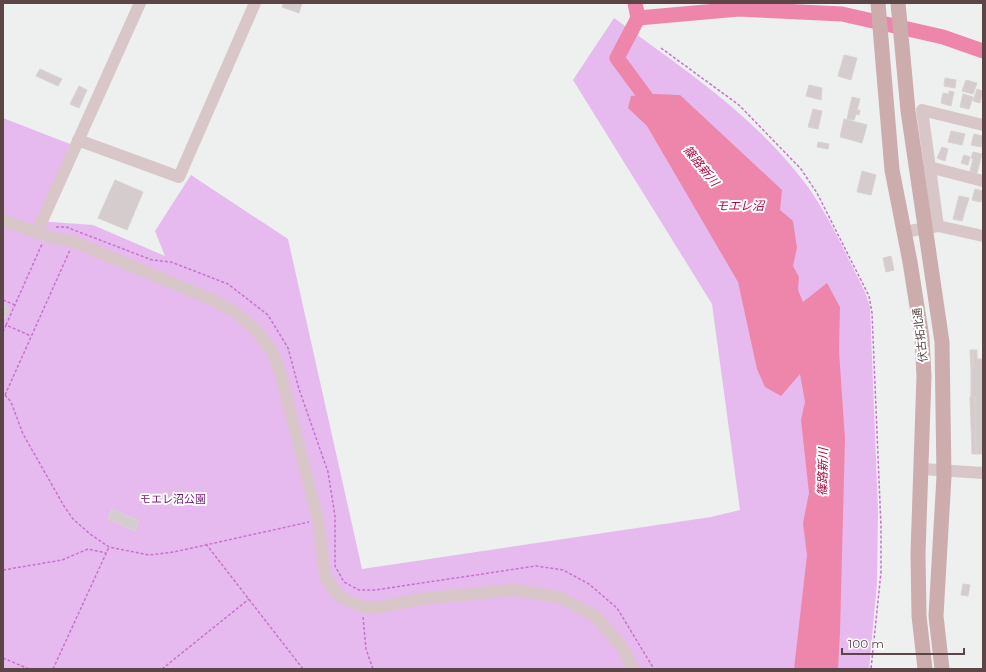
<svg xmlns="http://www.w3.org/2000/svg" width="986" height="672" font-family="Montserrat,'Noto Sans JP',sans-serif">
  <style>
    .green { fill: #e6baef }
    .water { fill: #ed86aa }
    .lines { fill: none; stroke-linecap: round; stroke-linejoin: round }
    .river { stroke: #ed86aa; stroke-width: 15 }
    .building { fill: #d5cdcd; stroke: #d9d2d1 }
    .path { stroke: #c971ce; stroke-width: 1.5; stroke-dasharray: 3 2; stroke-linecap: butt }
    .minor { stroke: #d8c6c8; stroke-width: 12 }
    .major { stroke: #cdacae; stroke-width: 15 }
    .labels { text-anchor: middle; stroke-width: 4; stroke-linejoin: round; paint-order: stroke }
    .street-label { font-size: 11px; fill: #5b4547; stroke: #fff }
    .park-label { font-size: 11px; fill: #77157d; stroke: #fff }
    .water-label { font-size: 12px; font-style: italic; fill: #aa0941; stroke: #fff }
  </style>
  <rect width="100%" height="100%" fill="#edf0ee"/>
  <!-- green -->
  <path class="green" d="M 614,18 C 682,68 754,115 805,183 C 829,215 846,255 865,292 L 870,307 L 878,510 L 877,583 L 869,669 L 3,669 L 3,118 L 70,144 L 38,221 L 93,225 L 165,256 L 155,231 L 191,175 L 288,239 L 362,569 L 711,517 L 740,510 L 712,304 L 573,80 Z"/>
  <!-- water -->
  <polygon class="water" points="654,94 680,95 782,190 780,210 793,221 797,248 793,266 799,277 798,290 803,302 827,283 840,307 839,351 845,439 840,632 838,669 794,669 807,555 803,523 809,493 801,420 805,402 800,374 781,396 765,387 757,369 738,282 647,126 628,108 631,96"/>
  <g class="lines">
    <!-- river -->
    <g class="river">
      <polyline points="635,3 638,18"/>
      <polyline points="638,18 617,58 656,111"/>
      <polyline points="638,18 739,9 842,14 943,37 983,51"/>
    </g>
  </g>
  <!-- building -->
  <g class="building">
    <polygon points="284,3 302,3 299,13 282,7"/>
    <polygon points="844,55 857,58 851,80 838,76"/>
    <polygon points="40,69 62,79 58,86 36,76"/>
    <polygon points="945,78 956,80 955,88 944,86"/>
    <polygon points="966,80 977,83 973,94 962,91"/>
    <polygon points="809,85 822,88 821,100 806,96"/>
    <polygon points="79,86 87,90 79,108 70,104"/>
    <polygon points="977,89 983,91 980,103 973,101"/>
    <polygon points="949,91 954,92 951,106 941,103 943,93 949,94"/>
    <polygon points="963,94 973,97 969,109 960,107"/>
    <polygon points="852,97 860,99 857,110 860,110 859,115 856,114 854,120 847,119"/>
    <polygon points="813,109 822,111 818,129 808,127"/>
    <polygon points="844,119 867,125 862,143 840,137"/>
    <polygon points="951,131 965,134 962,145 948,142"/>
    <polygon points="974,134 983,136 981,147 971,145"/>
    <polygon points="818,142 829,144 828,149 817,147"/>
    <polygon points="942,147 948,149 945,161 937,158"/>
    <polygon points="973,152 982,154 977,173 970,171 973,159 971,158"/>
    <polygon points="964,155 970,157 968,165 961,163"/>
    <polygon points="862,171 876,175 871,195 857,192"/>
    <polygon points="115,180 143,192 127,230 98,218"/>
    <polygon points="975,189 983,191 981,202 972,200"/>
    <polygon points="959,196 969,198 962,221 953,219"/>
    <polygon points="891,256 894,270 886,272 883,258"/>
    <polygon points="4,306 9,308 3,321 3,308"/>
    <polygon points="970,350 973,350 973,369 971,369"/>
    <polygon points="973,350 977,350 977,359 983,359 983,454 976,454 975,397 971,397 971,369 973,369"/>
    <polygon points="970,397 975,397 976,454 972,454"/>
    <polygon points="112,509 139,521 135,531 108,519"/>
    <polygon points="963,584 970,585 968,596 961,595"/>
  </g>
  <g class="lines">
    <!-- path -->
    <g class="path">
      <polyline points="661,48 739,105 801,169 817,193 869,296 872,313 881,527 881,572 871,669"/>
      <polyline points="56,227 66,227 152,260 171,262 228,284 268,315 288,348 299,389 328,472 335,516 335,566 344,582 359,590 375,590 536,566 563,570 589,584 617,608 654,669"/>
      <polyline points="3,300 15,305"/>
      <polyline points="6,325 42,244"/>
      <polyline points="3,332 6,325 31,336"/>
      <polyline points="5,395 11,402 23,434 64,506 73,519 90,534 109,547 149,555 174,552 309,522"/>
      <polyline points="5,395 70,250"/>
      <polyline points="206,544 303,669"/>
      <polyline points="3,570 62,560 88,549 106,553"/>
      <polyline points="363,617 366,649 373,669"/>
      <polyline points="3,658 29,669"/>
      <polyline points="53,669 109,547"/>
      <polyline points="162,669 249,599"/>
    </g>
    <!-- minor -->
    <g class="minor">
      <polyline points="78,140 179,177 255,3"/>
      <polyline points="929,167 983,181"/>
      <polyline points="3,220 46,236 74,242 213,300 236,313 256,330 272,351 281,375 318,520 325,575 335,592 344,599 364,607 375,608 420,599 514,590 559,597 595,616 622,647 633,669"/>
      <polyline points="938,226 922,110 983,125"/>
      <polyline points="37,232 140,3"/>
      <polyline points="904,232 938,226 983,236"/>
      <polyline points="922,469 983,473"/>
    </g>
    <!-- major -->
    <g class="major">
      <polyline points="878,3 892,170 910,262 922,338 924,376 918,553 919,616 925,669"/>
      <polyline points="898,3 908,111 942,342 944,476 936,616 942,669"/>
    </g>
  </g>
  <g class="labels">
    <!-- street labels -->
    <g class="street-label">
      <text transform="translate(920 335) rotate(-97)" y="4">伏古拓北通</text>
    </g>
    <!-- park labels -->
    <g class="park-label">
      <text x="173" y="503">モエレ沼公園</text>
    </g>
    <!-- water labels -->
    <g class="water-label">
      <text transform="translate(701 166) rotate(51)" y="4">篠路新川</text>
      <text x="740" y="210">モエレ沼</text>
      <text transform="translate(823 472) rotate(-89)" y="4">篠路新川</text>
    </g>
  </g>
  <!-- border -->
  <rect width="986" height="672" fill="none" stroke="#5b4547" stroke-width="8"/>
  <!-- scale -->
  <path d="M842 648v6h122v-6" fill="none" stroke="#5b4547" stroke-width="2"/>
  <text x="848" y="648" font-size="12" fill="#5b4547" stroke="#ffffff" stroke-width="3" paint-order="stroke">100 m</text>
</svg>
